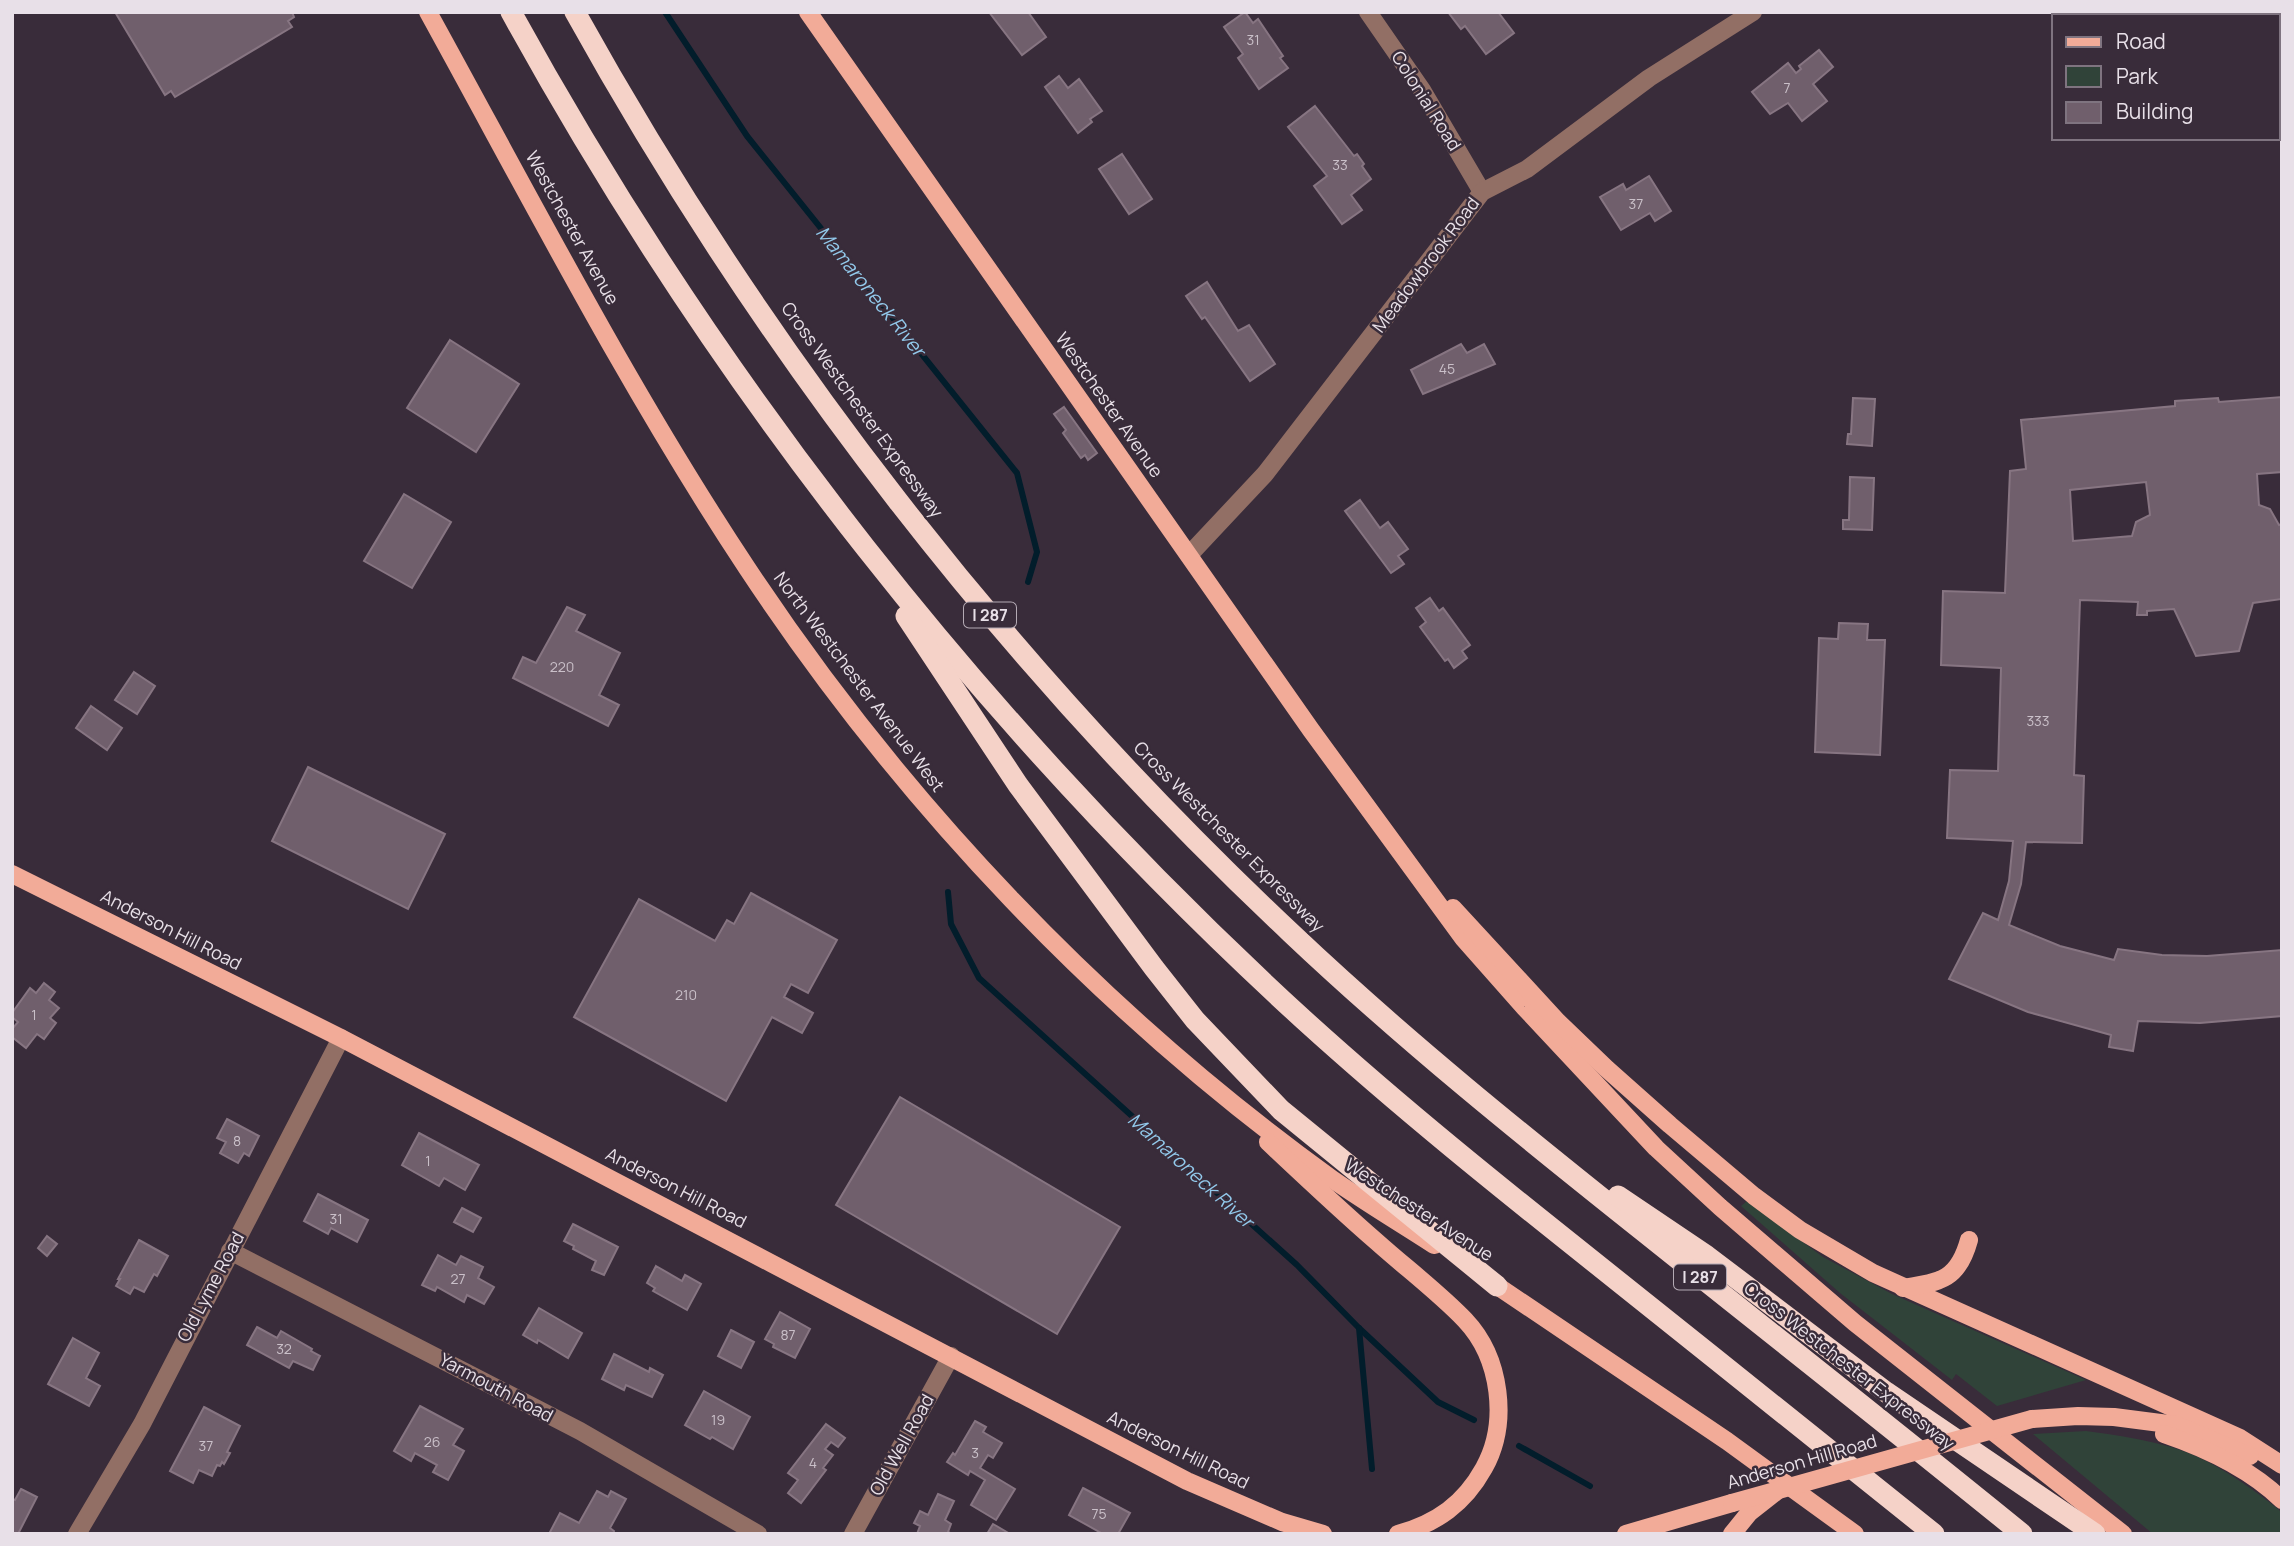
<svg xmlns="http://www.w3.org/2000/svg" width="2294" height="1546" font-family="Manrope,sans-serif">
  <style>
    .green { fill: #304339 }
    .lines { fill: none; stroke-linecap: round; stroke-linejoin: round }
    .stream { stroke: #021d2b; stroke-width: 6 }
    .building { fill: #705f6c; stroke: #877582; stroke-width: 2; fill-rule: evenodd }
    .minor { stroke: #926f65; stroke-width: 18 }
    .major { stroke: #f2ab98; stroke-width: 18 }
    .highway { stroke: #f5d2c8; stroke-width: 21 }
    .major-bridge { stroke: #f2ab98; stroke-width: 18 }
    .labels { text-anchor: middle; stroke-width: 5; stroke-linejoin: round; paint-order: stroke }
    .number-label { font-size: 14px; fill: #cac0c9 }
    .shield { fill: #392c3a; stroke: #b4aab4; stroke-width: 2 }
    .shield-label { font-size: 16px; font-weight: bold; fill: #e8e0e8 }
    .street-label { font-size: 18px; fill: #e8e0e8; stroke: #392c3a }
    .water-label { font-size: 19px; font-style: italic; fill: #92c9eb; stroke: #392c3a }
  </style>
  <rect width="100%" height="100%" fill="#392c3a"/>
  <!-- green -->
  <g class="green">
    <polygon points="1747,1201 1823,1257 1892,1294 2086,1380 1997,1406 1956,1374 1952,1380 1840,1293 1741,1206"/>
    <path d="M 2086,1431 C 2123,1436 2173,1443 2206,1461 C 2232,1474 2255,1491 2278,1509 L 2282,1513 L 2282,1534 L 2153,1534 L 2033,1434 Z"/>
  </g>
  <g class="lines">
    <!-- stream -->
    <g class="stream">
      <polyline points="665,12 747,136 1017,473 1037,552 1028,582"/>
      <polyline points="948,892 951,924 979,978 1297,1265 1359,1328 1438,1402 1474,1420"/>
      <polyline points="1359,1328 1372,1469"/>
      <polyline points="1519,1446 1590,1486"/>
    </g>
  </g>
  <!-- building -->
  <g class="building">
    <polygon points="115,12 292,12 294,17 288,21 292,27 175,97 171,91 165,95"/>
    <polygon points="989,12 1028,12 1046,37 1022,55"/>
    <polygon points="1245,12 1253,23 1258,19 1283,56 1280,58 1288,68 1259,89 1238,58 1243,54 1224,27"/>
    <polygon points="1448,12 1498,12 1514,33 1486,54 1465,26 1461,29"/>
    <polygon points="1819,50 1833,67 1813,84 1827,101 1802,121 1788,103 1770,114 1752,92 1788,63 1796,73 1801,69 1799,66"/>
    <polygon points="1059,76 1068,88 1079,79 1102,111 1090,119 1092,122 1078,133 1045,87"/>
    <polygon points="1315,106 1354,156 1357,154 1364,164 1362,166 1371,179 1351,195 1362,210 1342,224 1314,186 1327,176 1288,127"/>
    <polygon points="1122,154 1152,199 1129,214 1099,169"/>
    <polygon points="1649,176 1671,211 1655,221 1650,213 1621,230 1600,197 1623,184 1626,190"/>
    <polygon points="1207,282 1238,331 1249,325 1275,364 1250,381 1205,317 1202,319 1186,296"/>
    <polygon points="450,340 519,384 476,452 407,408"/>
    <polygon points="1461,344 1467,353 1484,344 1495,364 1423,394 1411,370"/>
    <path d="M 2282,397 L 2282,472 L 2257,474 L 2259,505 L 2270,509 L 2279,525 L 2282,524 L 2282,599 L 2253,603 L 2239,651 L 2196,656 L 2174,609 L 2147,611 L 2147,615 L 2137,615 L 2138,602 L 2080,600 L 2074,775 L 2084,776 L 2082,843 L 2026,842 L 2021,884 L 2009,925 L 2060,946 L 2114,960 L 2118,949 L 2162,955 L 2207,956 L 2282,950 L 2282,1016 L 2200,1023 L 2138,1021 L 2133,1051 L 2109,1047 L 2111,1035 L 2028,1012 L 1949,979 L 1983,913 L 1998,920 L 2009,881 L 2013,841 L 1947,838 L 1950,770 L 1998,771 L 2001,668 L 1941,665 L 1943,591 L 2005,593 L 2010,471 L 2026,469 L 2021,420 L 2175,406 L 2175,401 L 2218,398 L 2219,402 ZM 2146,482 L 2150,515 L 2136,522 L 2132,536 L 2073,541 L 2070,490 Z"/>
    <polygon points="1853,398 1875,399 1872,446 1847,444 1848,434 1851,434"/>
    <polygon points="1064,407 1097,453 1088,460 1085,455 1081,458 1063,433 1066,430 1054,414"/>
    <polygon points="1850,477 1874,478 1872,530 1843,529 1843,520 1849,520"/>
    <polygon points="404,494 451,522 412,588 364,561"/>
    <polygon points="1360,500 1380,528 1388,522 1408,549 1398,556 1404,564 1391,573 1345,511"/>
    <polygon points="1430,598 1439,611 1443,608 1470,645 1462,651 1467,658 1454,668 1448,659 1445,661 1420,627 1426,622 1416,608"/>
    <polygon points="567,607 585,615 576,631 620,653 599,695 619,705 608,726 513,678 523,657 536,663"/>
    <polygon points="1839,623 1868,624 1867,640 1885,640 1880,755 1815,752 1819,638 1838,639"/>
    <polygon points="134,672 155,686 137,714 115,700"/>
    <polygon points="91,706 122,728 107,750 76,728"/>
    <polygon points="308,767 445,834 408,909 272,841"/>
    <polygon points="751,893 837,940 808,993 791,984 784,997 813,1013 802,1033 772,1017 726,1101 574,1017 639,899 715,941 727,920 734,924"/>
    <polygon points="44,983 55,992 49,1000 59,1008 50,1018 56,1023 44,1039 37,1034 26,1048 12,1037 12,1029 18,1022 12,1017 12,1013 30,988 36,993"/>
    <polygon points="900,1097 1120,1227 1057,1334 836,1205"/>
    <polygon points="227,1119 259,1136 249,1156 244,1153 238,1163 220,1153 226,1142 217,1138"/>
    <polygon points="419,1133 479,1165 465,1190 444,1178 439,1186 402,1165"/>
    <polygon points="318,1194 368,1220 357,1242 331,1228 328,1234 304,1221"/>
    <polygon points="462,1208 481,1218 473,1232 454,1222"/>
    <polygon points="573,1224 618,1247 604,1275 592,1270 596,1261 573,1249 574,1246 564,1241"/>
    <polygon points="47,1236 57,1244 47,1256 38,1248"/>
    <polygon points="139,1240 168,1256 157,1276 154,1274 144,1292 134,1287 130,1294 116,1286 120,1279 118,1279"/>
    <polygon points="438,1255 456,1265 461,1256 483,1267 478,1278 494,1287 484,1304 467,1295 464,1302 437,1287 435,1291 422,1285"/>
    <polygon points="656,1266 682,1281 685,1275 701,1284 687,1310 653,1291 655,1288 647,1283"/>
    <polygon points="539,1308 582,1333 568,1358 538,1340 537,1343 523,1335"/>
    <polygon points="780,1312 810,1329 795,1358 773,1347 774,1344 765,1339"/>
    <polygon points="257,1327 277,1338 281,1331 312,1349 311,1351 320,1356 313,1370 293,1361 289,1368 247,1345"/>
    <polygon points="731,1330 754,1342 741,1368 718,1356"/>
    <polygon points="73,1338 99,1353 86,1378 100,1386 89,1406 48,1384"/>
    <polygon points="614,1354 649,1372 650,1368 663,1375 652,1397 626,1385 624,1390 602,1379"/>
    <polygon points="704,1391 750,1417 733,1449 712,1437 710,1439 685,1425"/>
    <polygon points="420,1406 463,1429 453,1445 464,1451 448,1480 433,1472 437,1465 415,1453 411,1461 394,1451"/>
    <polygon points="204,1407 240,1426 227,1452 230,1453 224,1464 222,1462 220,1466 217,1465 212,1476 199,1470 193,1483 170,1471"/>
    <polygon points="975,1421 986,1427 983,1432 1002,1443 993,1458 988,1455 980,1468 1015,1489 996,1520 971,1505 985,1480 970,1471 968,1475 947,1462 953,1453 955,1455"/>
    <polygon points="826,1424 845,1438 838,1447 831,1442 825,1449 833,1455 823,1468 826,1470 801,1503 788,1493 798,1480 788,1473"/>
    <polygon points="1083,1488 1130,1513 1118,1534 1103,1534 1069,1515"/>
    <polygon points="21,1489 37,1497 18,1534 12,1534 12,1499 15,1500"/>
    <polygon points="597,1491 608,1497 611,1491 626,1499 610,1528 614,1531 613,1534 549,1534 560,1513 579,1523"/>
    <polygon points="938,1494 954,1501 945,1520 951,1524 948,1532 952,1534 917,1534 920,1526 914,1523 920,1511 928,1515"/>
    <polygon points="993,1524 1010,1534 987,1534"/>
  </g>
  <g class="lines">
    <!-- minor -->
    <g class="minor">
      <polyline points="1368,12 1422,90 1482,192"/>
      <polyline points="1189,555 1265,474 1482,192 1527,169 1649,78 1753,12"/>
      <polyline points="230,1251 580,1431 758,1534"/>
      <polyline points="77,1534 142,1424 341,1038"/>
      <polyline points="853,1534 951,1356"/>
    </g>
    <!-- major -->
    <g class="major">
      <path d="M 428,12 C 531,199 629,390 747,568 C 903,804 1102,1013 1332,1179 C 1365,1202 1400,1223 1434,1245"/>
      <polyline points="808,12 1311,730 1463,938 1524,1007 1656,1148 1720,1207 1855,1323 2123,1534"/>
      <polyline points="12,874 341,1038 1187,1481 1282,1522 1323,1534"/>
      <polyline points="1453,908 1558,1022 1607,1069 1670,1125 1754,1196 1800,1230 1873,1273 2240,1438 2282,1465"/>
      <path d="M 1268,1142 C 1304,1176 1340,1210 1377,1242 C 1406,1268 1438,1292 1465,1320 C 1501,1358 1509,1423 1484,1468 C 1464,1504 1437,1523 1398,1534"/>
      <polyline points="1487,1279 1727,1441 1855,1534"/>
      <path d="M 1903,1288 C 1941,1282 1958,1280 1969,1240"/>
      <polyline points="2032,1419 2078,1416 2114,1417 2176,1425 2250,1456"/>
      <path d="M 2164,1434 C 2205,1448 2250,1469 2282,1500"/>
      <polyline points="1626,1534 1732,1503"/>
      <polyline points="1732,1534 1749,1513 1777,1491"/>
    </g>
    <!-- highway -->
    <g class="highway">
      <path d="M 511,12 C 718,389 987,730 1304,1020 C 1401,1108 1502,1189 1604,1270 C 1714,1358 1825,1446 1934,1534"/>
      <path d="M 575,12 C 764,353 1007,666 1291,933 C 1404,1040 1526,1138 1648,1235 C 1773,1335 1898,1433 2022,1534"/>
      <polyline points="906,616 1018,785 1154,968 1195,1020 1281,1110 1497,1286"/>
      <polyline points="1618,1196 1707,1256 1886,1392 2095,1534"/>
    </g>
    <!-- major-bridge -->
    <polyline class="major-bridge" points="1732,1503 2032,1419"/>
  </g>
  <g class="labels">
    <!-- number labels -->
    <g class="number-label">
      <text x="1253" y="45">31</text>
      <text x="1787" y="93">7</text>
      <text x="1340" y="170">33</text>
      <text x="1636" y="209">37</text>
      <text x="1447" y="374">45</text>
      <text x="562" y="672">220</text>
      <text x="2038" y="726">333</text>
      <text x="686" y="1000">210</text>
      <text x="34" y="1020">1</text>
      <text x="237" y="1146">8</text>
      <text x="428" y="1166">1</text>
      <text x="336" y="1224">31</text>
      <text x="458" y="1284">27</text>
      <text x="788" y="1340">87</text>
      <text x="284" y="1354">32</text>
      <text x="718" y="1425">19</text>
      <text x="432" y="1447">26</text>
      <text x="206" y="1451">37</text>
      <text x="975" y="1458">3</text>
      <text x="813" y="1468">4</text>
      <text x="1099" y="1519">75</text>
    </g>
    <!-- shield labels -->
    <g class="shield">
      <rect x="964" y="602.5" width="52" height="25" rx="5"/>
      <rect x="1674" y="1264.5" width="52" height="25" rx="5"/>
    </g>
    <g class="shield-label">
      <text x="990" y="621">I 287</text>
      <text x="1700" y="1283">I 287</text>
    </g>
    <!-- street labels -->
    <g class="street-label">
      <text transform="translate(1426 101) rotate(58)" y="6">Colonial Road</text>
      <text transform="translate(572 228) rotate(61)" y="6">Westchester Avenue</text>
      <text transform="translate(1426 265) rotate(-53)" y="6">Meadowbrook Road</text>
      <text transform="translate(1109 405) rotate(55)" y="6">Westchester Avenue</text>
      <text transform="translate(862 410) rotate(54)" y="6">Cross Westchester Expressway</text>
      <text transform="translate(859 682) rotate(53)" y="6">North Westchester Avenue West</text>
      <text transform="translate(1229 837) rotate(45)" y="6">Cross Westchester Expressway</text>
      <text transform="translate(171 930) rotate(27)" y="6">Anderson Hill Road</text>
      <text transform="translate(676 1188) rotate(27)" y="6">Anderson Hill Road</text>
      <text transform="translate(1419 1210) rotate(33)" y="6">Westchester Avenue</text>
      <text transform="translate(211 1287) rotate(-62)" y="6">Old Lyme Road</text>
      <text transform="translate(1849 1366) rotate(38)" y="6">Cross Westchester Expressway</text>
      <text transform="translate(496 1388) rotate(28)" y="6">Yarmouth Road</text>
      <text transform="translate(902 1445) rotate(-61)" y="6">Old Well Road</text>
      <text transform="translate(1178 1450) rotate(26)" y="6">Anderson Hill Road</text>
      <text transform="translate(1802 1462) rotate(-16)" y="6">Anderson Hill Road</text>
    </g>
    <!-- water labels -->
    <g class="water-label">
      <text transform="translate(871 291) rotate(51)" y="7">Mamaroneck River</text>
      <text transform="translate(1191 1170) rotate(42)" y="7">Mamaroneck River</text>
    </g>
  </g>
  <!-- border -->
  <rect width="2294" height="1546" fill="none" stroke="#e8e0e8" stroke-width="28"/>
  <!-- legend -->
  <rect x="2052" y="14" width="228" height="126" fill="#392c3a" stroke="#7f7480" stroke-width="2"/>
  <rect x="2066" y="37" width="35" height="10" fill="#f2ab98" stroke="#7f7480" stroke-width="2"/>
  <text x="2116" y="49" font-size="21" fill="#e8e0e8">Road</text>
  <rect x="2066" y="66" width="35" height="21" fill="#304339" stroke="#7f7480" stroke-width="2"/>
  <text x="2116" y="84" font-size="21" fill="#e8e0e8">Park</text>
  <rect x="2066" y="102" width="35" height="21" fill="#705f6c" stroke="#7f7480" stroke-width="2"/>
  <text x="2116" y="119" font-size="21" fill="#e8e0e8">Building</text>
</svg>
